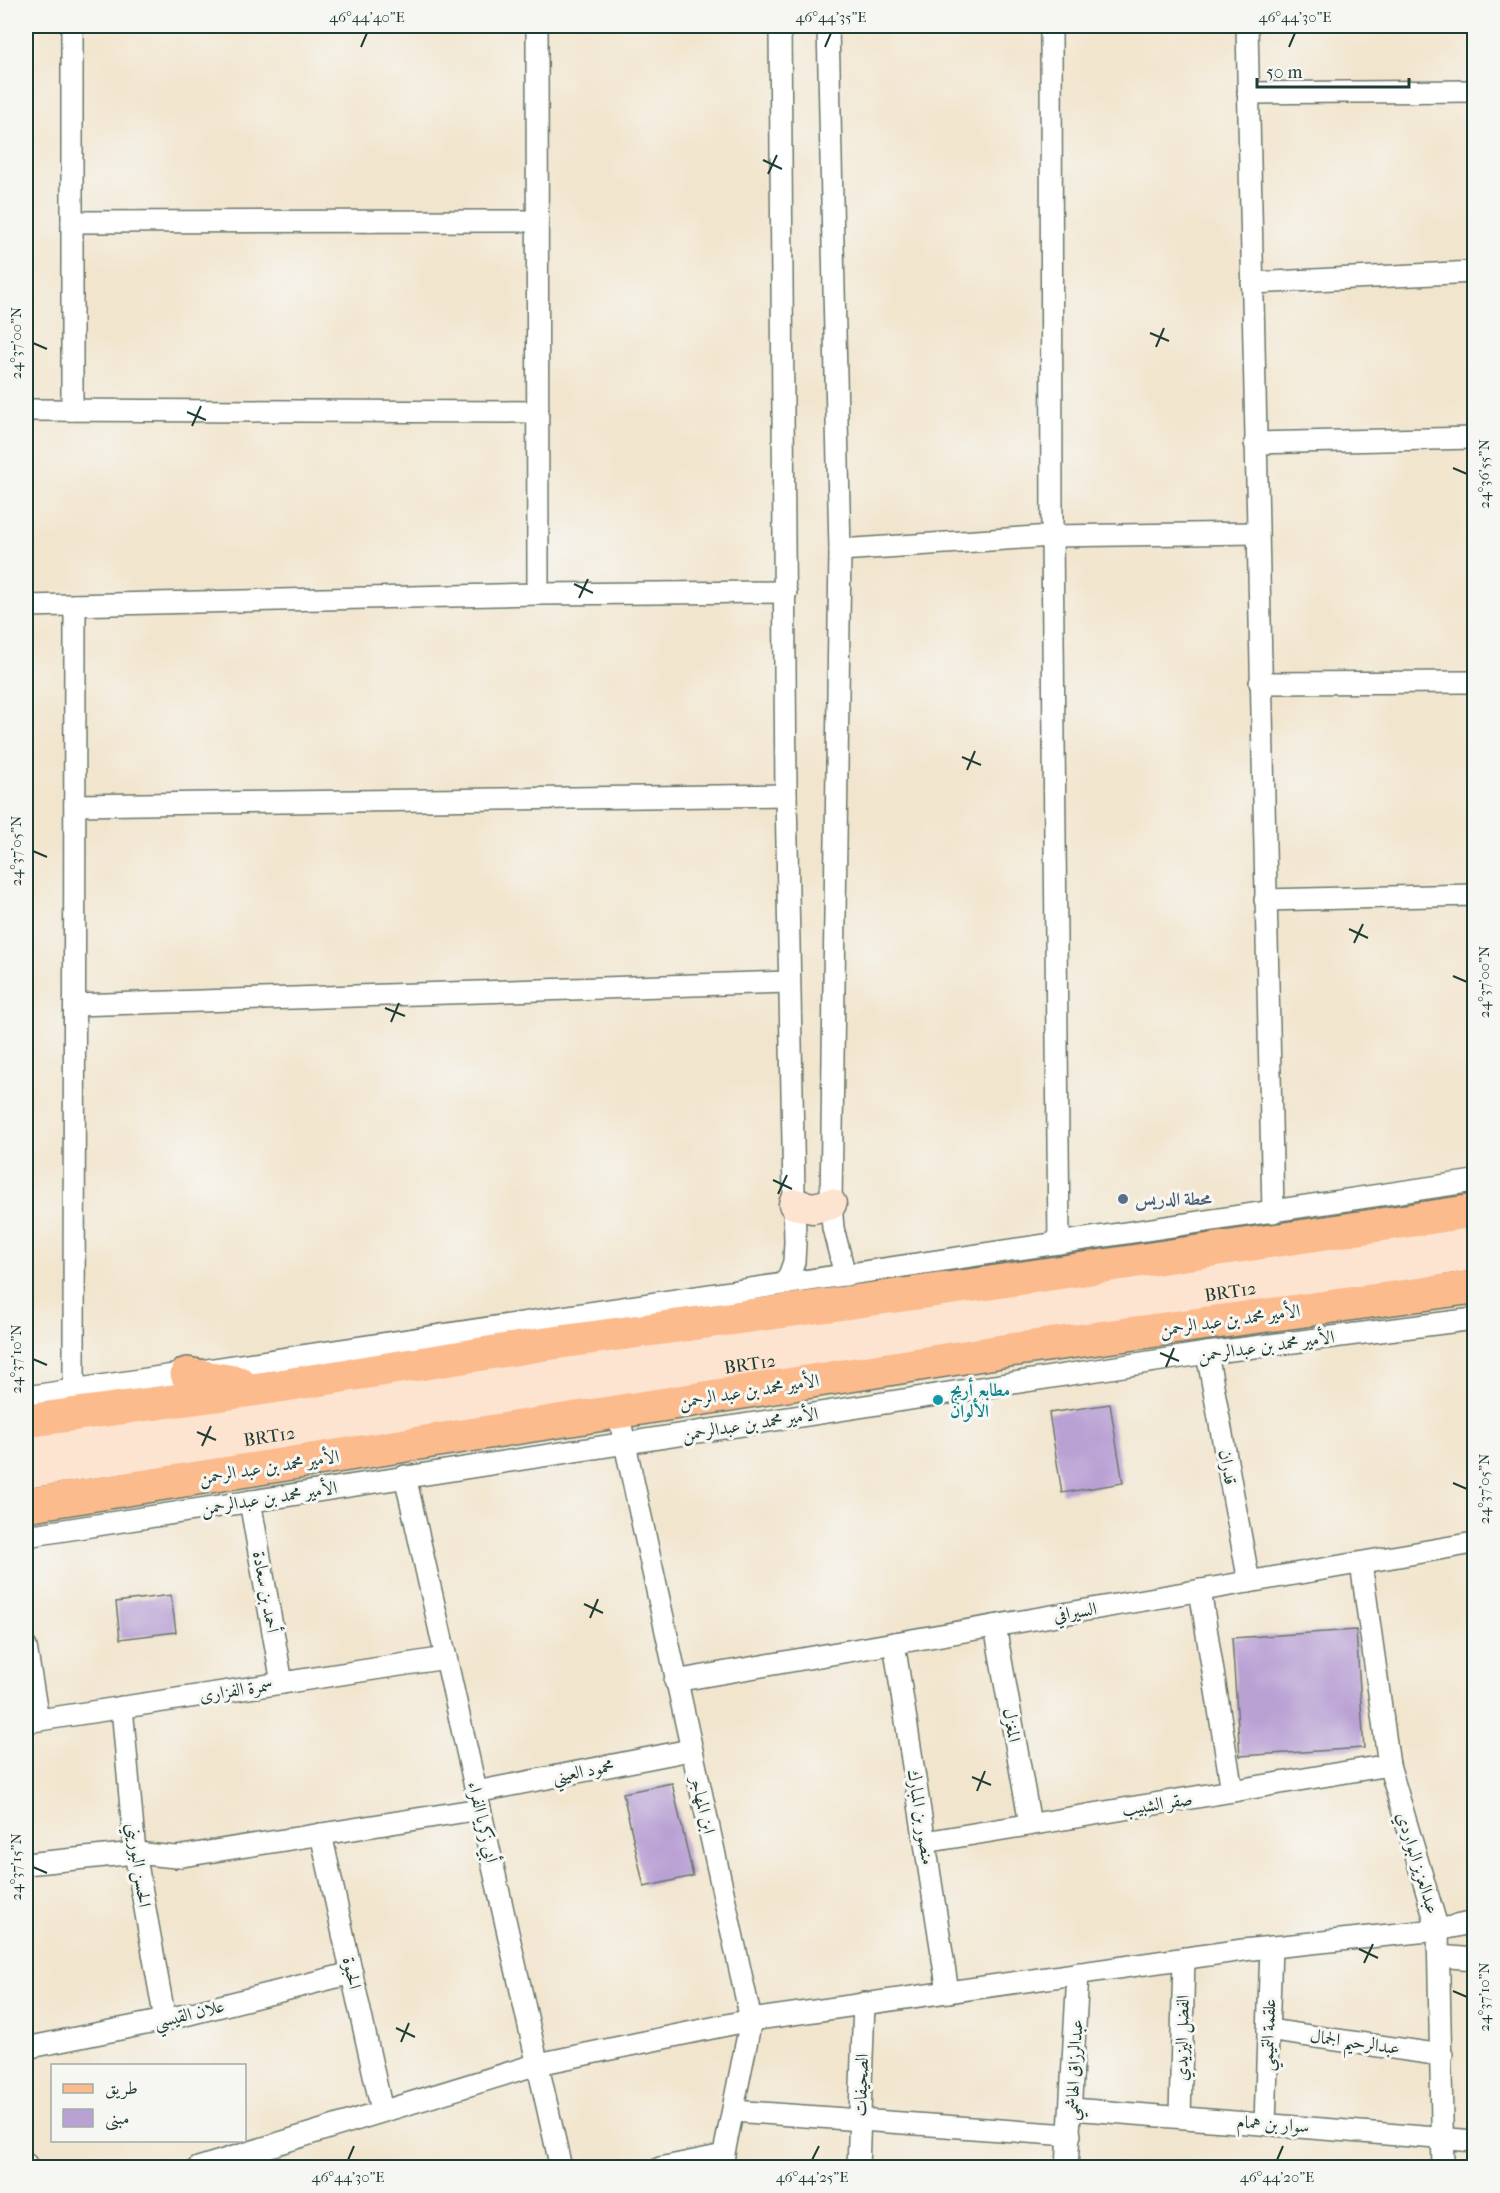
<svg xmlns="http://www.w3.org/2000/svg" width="1500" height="2193" font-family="'IM FELL French Canon',Amiri,serif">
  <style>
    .building { fill: #b9a1d4 }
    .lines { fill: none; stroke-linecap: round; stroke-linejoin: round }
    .street-casing { stroke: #69786a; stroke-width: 24 }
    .secondary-casing { stroke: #69786a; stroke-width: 33 }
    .primary-casing { stroke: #69786a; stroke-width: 36 }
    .street { stroke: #fff; stroke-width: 21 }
    .secondary { stroke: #fde4d1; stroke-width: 30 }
    .primary { stroke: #fbbb8d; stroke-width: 33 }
    .ticks { fill: none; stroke: #1f3d34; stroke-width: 2 }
    .service-dot { fill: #5c6f8a; stroke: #f6f6f2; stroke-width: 2 }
    .culture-dot { fill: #0f9aa8; stroke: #f6f6f2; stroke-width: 2 }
    .labels { text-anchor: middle; stroke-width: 6; stroke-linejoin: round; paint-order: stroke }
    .service-label { font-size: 18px; font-weight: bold; fill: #4e5e75; stroke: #f6f6f2; text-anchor: start }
    .street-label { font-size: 18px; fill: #1f3d34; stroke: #f6f6f2 }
    .culture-label { font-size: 18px; font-weight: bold; fill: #0d838f; stroke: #f6f6f2; text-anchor: start }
    .neatline { fill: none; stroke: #1f3d34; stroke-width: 2 }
    .ticks-label { font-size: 15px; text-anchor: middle; fill: #1f3d34 }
  </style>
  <rect width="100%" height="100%" fill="#f6f6f2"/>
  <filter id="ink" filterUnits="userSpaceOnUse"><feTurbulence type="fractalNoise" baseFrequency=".0167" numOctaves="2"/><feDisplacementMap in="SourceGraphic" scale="12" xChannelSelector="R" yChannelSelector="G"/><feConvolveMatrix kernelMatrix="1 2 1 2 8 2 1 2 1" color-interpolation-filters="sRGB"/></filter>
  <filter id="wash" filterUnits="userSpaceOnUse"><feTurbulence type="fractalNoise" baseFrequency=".008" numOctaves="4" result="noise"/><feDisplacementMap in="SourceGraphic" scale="24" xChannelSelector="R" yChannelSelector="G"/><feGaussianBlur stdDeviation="1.35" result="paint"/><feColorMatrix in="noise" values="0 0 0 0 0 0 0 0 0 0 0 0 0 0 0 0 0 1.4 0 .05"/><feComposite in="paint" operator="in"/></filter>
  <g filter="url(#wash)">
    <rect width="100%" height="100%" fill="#f2e5ce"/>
    <g id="blocks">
      <!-- building -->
      <g class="building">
        <polygon points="1110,1404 1123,1483 1062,1493 1049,1413"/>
        <polygon points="171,1595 176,1632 120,1639 116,1602"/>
        <polygon points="1356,1630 1364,1748 1240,1756 1232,1638"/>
        <polygon points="672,1783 693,1876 644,1887 623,1793"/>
      </g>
    </g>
  </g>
  <g filter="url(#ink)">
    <use href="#blocks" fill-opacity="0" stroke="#69786a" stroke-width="1.5"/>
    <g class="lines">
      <!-- street casing -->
      <g class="street-casing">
        <g id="street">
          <polyline points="72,26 72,410"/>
          <polyline points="537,26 538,594"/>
          <polyline points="780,26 786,795 795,1242 794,1262 786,1284"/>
          <polyline points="828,26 840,550 831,1204 833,1228 845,1275"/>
          <polyline points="1051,26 1052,536 1059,1243"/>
          <polyline points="1247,26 1273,1212"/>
          <polyline points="1248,93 1474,91"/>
          <polyline points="72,222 538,221"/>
          <polyline points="1252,283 1474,272"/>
          <polyline points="26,410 538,412"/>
          <polyline points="1255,443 1474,438"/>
          <polyline points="840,550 1052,536 1257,533"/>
          <polyline points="26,606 538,594 786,592"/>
          <polyline points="1260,683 1474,682"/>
          <polyline points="75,805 786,795"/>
          <polyline points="1265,900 1474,895"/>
          <polyline points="75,1005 789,982"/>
          <polyline points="1207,1353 1249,1582"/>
          <polyline points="74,1390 75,605"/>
          <polyline points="26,1397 1474,1181"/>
          <polyline points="618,1412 751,2020 721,2168"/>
          <polyline points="405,1476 561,2168"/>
          <polyline points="250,1501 282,1683"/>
          <polyline points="26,1536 1207,1353 1474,1319"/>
          <polyline points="1361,1563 1389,1765 1438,1930 1443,2168"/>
          <polyline points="1200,1590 1232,1791"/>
          <polyline points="995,1626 1030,1824"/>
          <polyline points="894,1643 948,1992"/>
          <polyline points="26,1647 38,1720"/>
          <polyline points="675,1681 1474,1543"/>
          <polyline points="122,1707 135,1853 165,2020"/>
          <polyline points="26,1722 446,1658"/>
          <polyline points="476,1792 690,1750"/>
          <polyline points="321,1834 382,2111"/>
          <polyline points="925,1842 1389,1765"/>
          <polyline points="26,1864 135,1853 176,1857 480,1809"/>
          <polyline points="1439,1956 1474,1959"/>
          <polyline points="1268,2030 1442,2055"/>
          <polyline points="26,2048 165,2020 352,1973"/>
          <polyline points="1072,2109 1474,2141"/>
          <polyline points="733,2111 1070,2135"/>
          <polyline points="1180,2117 1184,1958"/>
          <polyline points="1265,2124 1271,1947"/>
          <polyline points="26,2164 26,2168"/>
          <polyline points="198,2168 538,2064 751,2020 1243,1950 1438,1930 1474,1922"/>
          <polyline points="660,2168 724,2155"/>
          <polyline points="858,2168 864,2003"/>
          <polyline points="1067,2168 1078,1973"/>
        </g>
      </g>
      <!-- secondary casing -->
      <g class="secondary-casing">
        <g id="secondary">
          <polyline points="794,1204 813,1208 831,1204"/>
          <polyline points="26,1447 1474,1229"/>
          <path id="s1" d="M 26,1473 L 1474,1255"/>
        </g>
      </g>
      <!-- primary casing -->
      <g class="primary-casing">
        <g id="primary">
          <polyline points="187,1374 239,1383"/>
          <polyline points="26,1421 267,1388 546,1344 983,1284 1474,1211"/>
          <polyline points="26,1505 1002,1351 1474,1287"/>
        </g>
      </g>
      <!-- street -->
      <use href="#street" class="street"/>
      <!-- secondary -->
      <use href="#secondary" class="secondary"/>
      <!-- primary -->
      <use href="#primary" class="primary"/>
    </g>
  </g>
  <!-- ticks -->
  <path class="ticks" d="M 361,47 L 367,33M 825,47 L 831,33M 1289,47 L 1295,33M 763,160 L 782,169M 768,174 L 777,155M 1150,333 L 1169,341M 33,343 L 47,349M 1156,347 L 1164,328M 187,412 L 206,420M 192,426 L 201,406M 1453,468 L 1467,474M 574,584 L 593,593M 579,598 L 588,579M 962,757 L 981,765M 967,770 L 975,751M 33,851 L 47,857M 1349,929 L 1368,938M 1354,943 L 1363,924M 1453,976 L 1467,982M 385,1008 L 405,1016M 391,1022 L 399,1003M 773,1180 L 792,1189M 778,1194 L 787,1175M 1160,1353 L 1179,1361M 33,1359 L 47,1365M 1166,1367 L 1174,1348M 197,1432 L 216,1440M 202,1446 L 211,1426M 1453,1483 L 1467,1489M 584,1604 L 603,1613M 590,1618 L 598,1599M 972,1777 L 991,1785M 977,1791 L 985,1771M 33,1867 L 47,1873M 1359,1949 L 1378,1958M 1364,1963 L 1373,1944M 1453,1991 L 1467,1997M 396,2028 L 415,2037M 401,2042 L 409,2023M 348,2160 L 354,2146M 812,2160 L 819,2146M 1277,2160 L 1283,2146"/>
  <!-- markers -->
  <circle class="service-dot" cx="1123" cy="1199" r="6"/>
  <circle class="culture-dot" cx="938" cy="1400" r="6"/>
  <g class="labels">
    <!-- service labels -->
    <g class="service-label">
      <text x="1135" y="1205">محطة الدريس</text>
    </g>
    <!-- street labels -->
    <g class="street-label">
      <text dy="6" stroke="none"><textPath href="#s1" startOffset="1218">BRT12</textPath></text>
      <text transform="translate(1230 1320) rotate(-8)" y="6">الأمير محمد بن عبد الرحمن</text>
      <text transform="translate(1266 1346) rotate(-8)" y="6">الأمير محمد بن عبدالرحمن</text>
      <text dy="6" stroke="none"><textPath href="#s1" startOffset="732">BRT12</textPath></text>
      <text transform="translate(749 1391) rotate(-9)" y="6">الأمير محمد بن عبد الرحمن</text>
      <text transform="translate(750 1424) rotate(-9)" y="6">الأمير محمد بن عبدالرحمن</text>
      <text dy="6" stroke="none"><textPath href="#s1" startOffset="246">BRT12</textPath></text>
      <text transform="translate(269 1467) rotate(-9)" y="6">الأمير محمد بن عبد الرحمن</text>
      <text transform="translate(1228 1467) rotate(80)" y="6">قدران</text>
      <text transform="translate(269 1498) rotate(-9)" y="6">الأمير محمد بن عبدالرحمن</text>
      <text transform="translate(266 1592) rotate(80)" y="6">أحمد بن سعادة</text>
      <text transform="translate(1075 1612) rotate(-10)" y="6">السيرافي</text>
      <text transform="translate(236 1690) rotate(-9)" y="6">سمرة الفزارى</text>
      <text transform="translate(1012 1725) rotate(80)" y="6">المغزل</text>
      <text transform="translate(583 1771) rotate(-11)" y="6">محمود العيني</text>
      <text transform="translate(1157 1804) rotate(-9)" y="6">صقر الشبيب</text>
      <text transform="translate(703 1805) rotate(77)" y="6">ابن المهاجر</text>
      <text transform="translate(921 1817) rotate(81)" y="6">منصور بن المبارك</text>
      <text transform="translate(483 1822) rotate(77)" y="6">أبي زكريا الفراء</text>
      <text transform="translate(1418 1863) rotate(73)" y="6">عبدالعزيز البواردي</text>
      <text transform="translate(139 1865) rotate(82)" y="6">الحسن البوريني</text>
      <text transform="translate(352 1973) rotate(78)" y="6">الحبوة</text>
      <text transform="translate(189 2014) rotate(-14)" y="6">علان القيسي</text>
      <text transform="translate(1268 2035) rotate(-88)" y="6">علقمة التميمي</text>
      <text transform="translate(1182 2038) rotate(-89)" y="6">الفضل اليزيدي</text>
      <text transform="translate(1355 2042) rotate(8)" y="6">عبدالرحيم الجمال</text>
      <text transform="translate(1074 2070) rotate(-87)" y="6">عبدالرزاق الهاشمي</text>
      <text transform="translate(861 2085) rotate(-88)" y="6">الصحيفات</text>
      <text transform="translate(1273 2124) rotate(4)" y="6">سوار بن همام</text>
    </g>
    <!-- culture labels -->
    <g class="culture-label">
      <text x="950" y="1396">مطابع أريج<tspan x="950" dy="21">الألوان</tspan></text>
    </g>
  </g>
  <!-- margin -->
  <rect width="1500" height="2193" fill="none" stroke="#f6f6f2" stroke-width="66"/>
  <!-- legend -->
  <rect x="51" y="2064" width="195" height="78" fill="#f6f6f2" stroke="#a0aca6" stroke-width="1.5"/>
  <rect x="63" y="2084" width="30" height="9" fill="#fbbb8d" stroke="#a0aca6" stroke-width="1.5"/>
  <text x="105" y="2094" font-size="18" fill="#1f3d34">طريق</text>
  <rect x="63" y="2109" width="30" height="18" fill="#b9a1d4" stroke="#a0aca6" stroke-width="1.5"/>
  <text x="105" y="2124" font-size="18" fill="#1f3d34">مبنى</text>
  <!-- scale -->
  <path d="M1257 78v9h152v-9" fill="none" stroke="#1f3d34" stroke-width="3"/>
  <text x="1266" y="78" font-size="18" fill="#1f3d34" stroke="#f6f6f2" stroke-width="4.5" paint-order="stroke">50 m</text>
  <rect x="33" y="33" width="1434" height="2127" class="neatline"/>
  <g class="ticks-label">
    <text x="367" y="22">46°44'40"E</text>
    <text x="831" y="22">46°44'35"E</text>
    <text x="1295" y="22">46°44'30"E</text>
    <text transform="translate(16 343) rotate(-90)" y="5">24°37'00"N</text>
    <text transform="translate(1484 474) rotate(-90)" y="5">24°36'55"N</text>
    <text transform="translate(16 851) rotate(-90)" y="5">24°37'05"N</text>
    <text transform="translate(1484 982) rotate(-90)" y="5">24°37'00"N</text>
    <text transform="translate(16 1359) rotate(-90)" y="5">24°37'10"N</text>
    <text transform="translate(1484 1489) rotate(-90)" y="5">24°37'05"N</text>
    <text transform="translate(16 1867) rotate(-90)" y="5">24°37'15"N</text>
    <text transform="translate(1484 1997) rotate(-90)" y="5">24°37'10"N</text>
    <text x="348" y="2182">46°44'30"E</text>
    <text x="812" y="2182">46°44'25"E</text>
    <text x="1277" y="2182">46°44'20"E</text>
  </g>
</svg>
